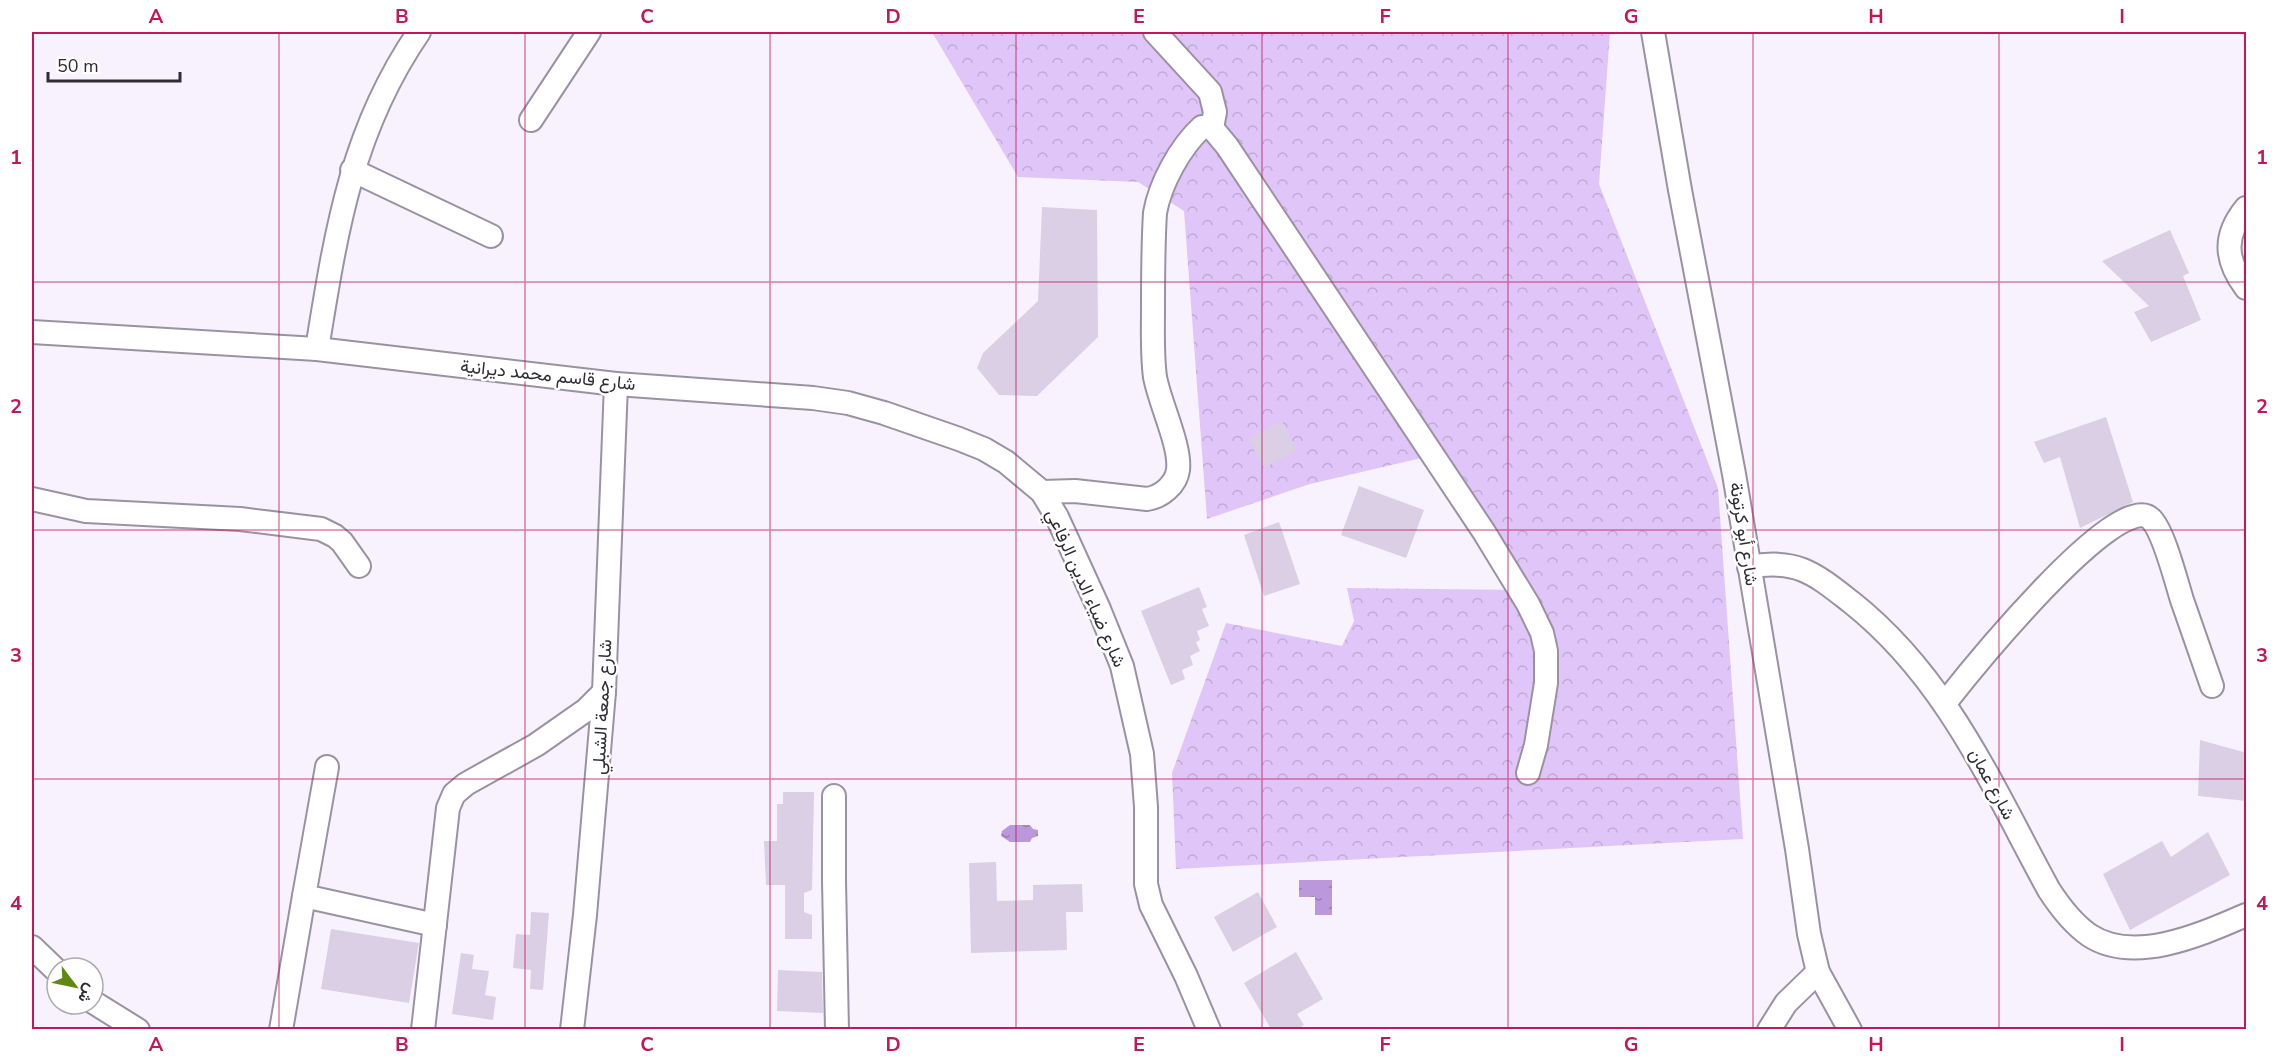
<svg xmlns="http://www.w3.org/2000/svg" width="2278" height="1061" font-family="'Nunito Sans',Vazirmatn,sans-serif">
  <style>
    .forest { fill: url(#forest-crowns) }
    .water { fill: url(#water-ripples) }
    .building { fill: #dacfe4 }
    .lines { fill: none; stroke-linecap: round; stroke-linejoin: round }
    .minor-casing { stroke: #9b91a4; stroke-width: 26 }
    .minor { stroke: #fff; stroke-width: 22 }
    .grid { fill: none; stroke: #c2185b; stroke-width: 1.5; stroke-opacity: 0.55 }
    .labels { text-anchor: middle; stroke-width: 5; stroke-linejoin: round; paint-order: stroke }
    .street-label { font-size: 18px; fill: #302c34; stroke: #fff }
    .neatline { fill: none; stroke: #c2185b; stroke-width: 2 }
    .grid-label { font-size: 20px; text-anchor: middle; font-weight: bold; fill: #c2185b }
  </style>
  <defs>
    <pattern id="forest-crowns" width="20" height="18" patternUnits="userSpaceOnUse" patternTransform="scale(1.5)"><rect width="20" height="18" fill="#e0c6f8"/><path d="M2 6a3 3 0 1 1 6 0M12 15a3 3 0 1 1 6 0" fill="none" stroke="#c0aad5"/></pattern>
    <pattern id="water-ripples" width="26" height="14" patternUnits="userSpaceOnUse" patternTransform="scale(1.5)"><rect width="26" height="14" fill="#bb97db"/><path d="M2 4q2-2 4 0t4 0M15 11q2-2 4 0t4 0" fill="none" stroke="#987bb2"/></pattern>
  </defs>
  <rect width="100%" height="100%" fill="#f8f2ff"/>
  <!-- forest -->
  <polygon class="forest" points="932,32 1610,32 1599,184 1718,488 1743,839 1176,869 1172,773 1226,623 1342,646 1354,621 1347,588 1522,590 1426,457 1310,484 1207,519 1184,211 1138,182 1018,177"/>
  <!-- water -->
  <g class="water">
    <polygon points="1010,825 1030,825 1033,829 1038,830 1038,836 1032,838 1030,842 1010,842 1001,836 1002,831"/>
    <polygon points="1299,880 1332,880 1332,915 1315,915 1315,897 1299,897"/>
  </g>
  <!-- building -->
  <g class="building">
    <polygon points="1042,207 1097,210 1098,337 1037,396 999,395 977,368 983,353 1038,301"/>
    <polygon points="2170,230 2189,273 2183,276 2201,320 2151,342 2134,312 2149,306 2102,261"/>
    <polygon points="2106,417 2133,502 2080,528 2060,457 2044,463 2034,442"/>
    <polygon points="1282,421 1297,450 1264,468 1248,439"/>
    <polygon points="1359,486 1424,510 1406,558 1341,535"/>
    <polygon points="1279,522 1300,584 1264,596 1244,535"/>
    <polygon points="1199,587 1207,607 1202,609 1209,626 1197,631 1200,640 1196,642 1200,651 1190,656 1193,665 1182,670 1185,679 1171,685 1141,611"/>
    <polygon points="2200,740 2247,753 2247,801 2198,796"/>
    <polygon points="783,792 814,792 812,890 804,893 804,912 812,915 812,939 785,939 785,885 766,885 764,841 777,841 777,804 783,804"/>
    <polygon points="2208,832 2230,875 2130,930 2103,874 2162,841 2171,857"/>
    <polygon points="996,862 997,901 1033,900 1033,885 1082,884 1083,912 1066,912 1067,950 971,953 969,863"/>
    <polygon points="1258,892 1277,927 1233,952 1214,917"/>
    <polygon points="531,912 549,913 543,990 530,989 531,970 513,968 516,934 530,935"/>
    <polygon points="331,929 419,943 409,1003 321,989"/>
    <polygon points="1296,952 1323,999 1297,1014 1304,1025 1296,1029 1271,1029 1244,983"/>
    <polygon points="461,953 474,955 472,969 489,971 485,995 496,997 493,1020 452,1014"/>
    <polygon points="778,970 822,972 823,1013 777,1011"/>
  </g>
  <g class="lines">
    <!-- minor casing -->
    <g class="minor-casing">
      <g id="minor">
        <polyline points="1155,32 1210,92 1215,112 1212,128"/>
        <polyline points="1653,32 1680,190 1734,474 1797,849 1809,934 1818,972 1850,1030"/>
        <polyline points="531,120 589,32"/>
        <polyline points="352,170 491,236"/>
        <path d="M 2246,208 C 2223,236 2225,260 2246,288"/>
        <polyline points="32,332 317,349 616,384 813,398 848,403 884,413 959,439 984,449 1006,462 1042,492 1057,517 1099,609 1122,666 1142,754 1146,807 1146,884 1151,905 1186,976 1209,1030"/>
        <path d="M 317,349 C 336,232 351,131 419,32"/>
        <path d="M 1042,492 L 1075,491 L 1147,499 C 1161,497 1176,485 1178,470 C 1181,446 1160,404 1155,377 C 1152,355 1153,331 1153,309 C 1153,277 1153,245 1155,213 C 1160,184 1180,147 1202,127 L 1212,128 L 1227,146 L 1484,532 L 1528,604 L 1542,633 L 1546,651 L 1546,683 L 1536,745 L 1528,773"/>
        <polyline points="32,499 86,511 240,519 321,529 335,536 342,542 359,566"/>
        <path d="M 1749,567 C 1797,558 1815,574 1851,602 C 1947,678 1992,786 2049,890 C 2060,907 2072,923 2089,935 C 2134,965 2202,934 2246,915"/>
        <path d="M 1945,703 C 1967,675 2118,487 2151,519 C 2164,532 2176,581 2182,600 C 2192,628 2202,657 2212,686"/>
        <polyline points="327,767 304,896 435,925"/>
        <polyline points="834,796 834,881 837,1030"/>
        <polyline points="32,947 57,971"/>
        <polyline points="93,1002 138,1030"/>
        <polyline points="281,1030 304,896"/>
        <polyline points="423,1030 448,808 454,794 466,784 536,745 586,710 604,692"/>
        <polyline points="572,1030 585,915 604,692 616,384"/>
        <polyline points="1769,1030 1786,1003 1818,972"/>
      </g>
    </g>
    <!-- minor -->
    <use href="#minor" class="minor"/>
  </g>
  <!-- grid -->
  <path class="grid" d="M 279,32 L 279,1030M 525,32 L 525,1030M 770,32 L 770,1030M 1016,32 L 1016,1030M 1262,32 L 1262,1030M 1508,32 L 1508,1030M 1753,32 L 1753,1030M 1999,32 L 1999,1030M 32,282 L 2246,282M 32,530 L 2246,530M 32,779 L 2246,779"/>
  <g class="labels">
    <!-- street labels -->
    <g class="street-label">
      <text transform="translate(548 375) rotate(6)" y="6">شارع قاسم محمد ديرانية</text>
      <text transform="translate(1744 534) rotate(81)" y="6">شارع أبو كرتونة</text>
      <text transform="translate(1086 588) rotate(66)" y="6">شارع ضياء الدين الرفاعي</text>
      <text transform="translate(602 707) rotate(-87)" y="6">شارع جمعة الشبلي</text>
      <text transform="translate(1992 784) rotate(62)" y="6">شارع عمان</text>
    </g>
  </g>
  <!-- border -->
  <rect width="2278" height="1061" fill="none" stroke="#ffffff" stroke-width="66"/>
  <!-- north arrow -->
  <g transform="translate(75 986) rotate(122)"><circle r="28" fill="#ffffff" stroke="#acabae" stroke-width="1.5"/>
  <path d="M0-4.5L10 22L0 15L-10 22Z" fill="#608812"/>
  <text y="-9" font-size="16" font-weight="bold" text-anchor="middle" fill="#302c34">ش</text>
  </g>
  <!-- scale -->
  <path d="M48 72v9h132v-9" fill="none" stroke="#302c34" stroke-width="3"/>
  <text x="57" y="72" font-size="18" fill="#302c34" stroke="#ffffff" stroke-width="4.5" paint-order="stroke">50 m</text>
  <rect x="33" y="33" width="2212" height="995" class="neatline"/>
  <g class="grid-label">
    <text x="156" y="23">A</text>
    <text x="402" y="23">B</text>
    <text x="647" y="23">C</text>
    <text x="893" y="23">D</text>
    <text x="1139" y="23">E</text>
    <text x="1385" y="23">F</text>
    <text x="1631" y="23">G</text>
    <text x="1876" y="23">H</text>
    <text x="2122" y="23">I</text>
    <text x="16" y="164">1</text>
    <text x="2262" y="164">1</text>
    <text x="16" y="413">2</text>
    <text x="2262" y="413">2</text>
    <text x="16" y="662">3</text>
    <text x="2262" y="662">3</text>
    <text x="16" y="910">4</text>
    <text x="2262" y="910">4</text>
    <text x="156" y="1051">A</text>
    <text x="402" y="1051">B</text>
    <text x="647" y="1051">C</text>
    <text x="893" y="1051">D</text>
    <text x="1139" y="1051">E</text>
    <text x="1385" y="1051">F</text>
    <text x="1631" y="1051">G</text>
    <text x="1876" y="1051">H</text>
    <text x="2122" y="1051">I</text>
  </g>
</svg>
